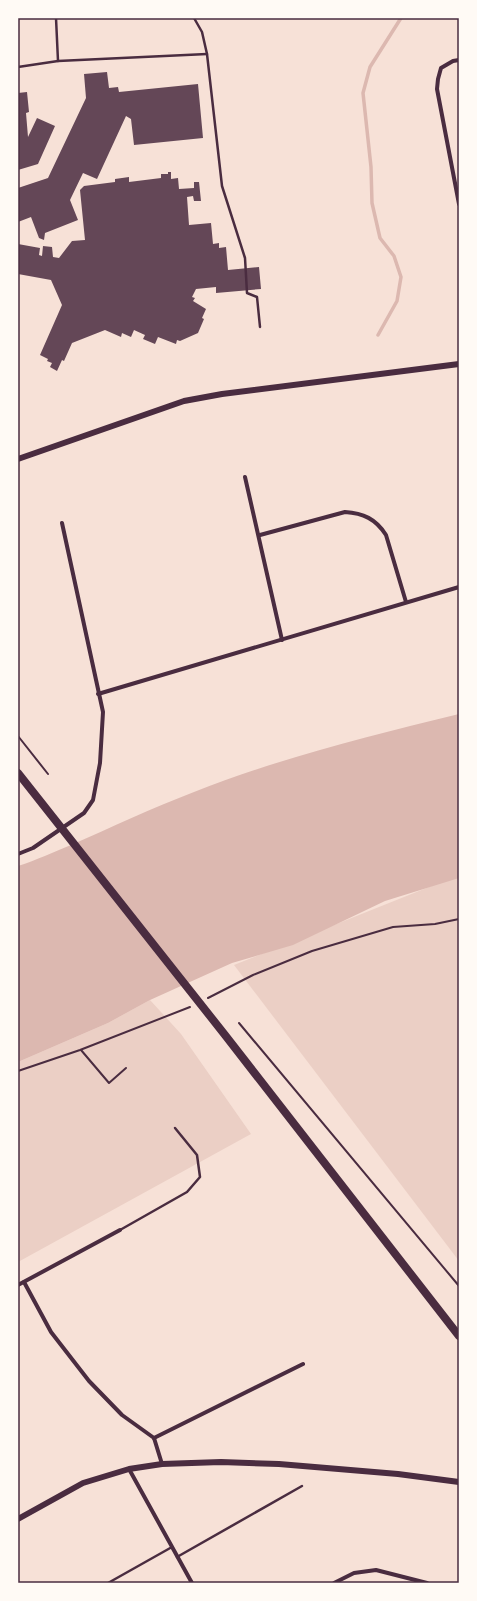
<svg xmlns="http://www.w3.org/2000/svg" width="477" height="1601" font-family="'Fira Sans',sans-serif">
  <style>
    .green { fill: #ebcfc5 }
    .water { fill: #dcb8b0 }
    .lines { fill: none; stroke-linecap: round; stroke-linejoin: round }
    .stream { stroke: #dcb8b0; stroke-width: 3.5 }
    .building { fill: #644757 }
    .path { stroke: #4a2c40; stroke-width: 2 }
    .service { stroke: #4a2c40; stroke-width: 2.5 }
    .minor { stroke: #4a2c40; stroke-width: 4 }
    .tertiary { stroke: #4a2c40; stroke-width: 6 }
    .primary { stroke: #4a2c40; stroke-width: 8 }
    .neatline { fill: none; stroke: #4a2c40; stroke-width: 1.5 }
  </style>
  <rect width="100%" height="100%" fill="#f7e1d7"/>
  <!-- green -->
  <g class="green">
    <polygon points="459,875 459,1261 234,965"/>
    <polygon points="150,1000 181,1034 251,1134 18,1262 18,1062 108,1023"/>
  </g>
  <!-- water -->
  <path class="water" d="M 459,714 L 459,878 L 385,901 L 293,945 L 232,963 L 150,1000 L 108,1023 L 18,1062 L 18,866 C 37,860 53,852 71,845 C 112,827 152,808 194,792 C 280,758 369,736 459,714 Z"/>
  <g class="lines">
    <!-- stream -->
    <polyline class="stream" points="378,335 397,301 401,277 394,256 380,238 372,203 371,167 363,93 370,67 401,18"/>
  </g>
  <!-- building -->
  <g class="building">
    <polygon points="107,72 109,88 118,87 119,92 198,84 203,138 134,145 131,119 126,116 97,179 83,173 70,200 78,220 45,233 44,240 39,238 31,217 18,222 18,188 48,178 86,98 84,74"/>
    <polygon points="27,92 29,112 26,113 28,137 37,118 55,126 38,164 18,170 18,93"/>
    <polygon points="168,172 171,172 171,179 178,178 179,189 194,188 194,182 199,182 201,201 194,201 193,196 187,197 189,225 211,223 213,244 219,243 219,248 226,247 228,270 259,267 261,289 216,293 216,287 196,289 192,297 195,298 193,301 206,309 202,318 204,319 198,333 180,341 177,340 176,344 158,337 155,344 143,339 145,335 134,330 131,337 122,333 121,337 105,330 72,343 64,361 62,360 57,371 50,367 52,363 47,361 48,359 40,355 62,305 51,280 18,274 18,244 40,248 39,255 42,256 43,246 52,247 53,257 59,258 72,241 85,240 80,190 84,186 115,182 115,179 129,177 129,182 161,178 161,174 168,174"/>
  </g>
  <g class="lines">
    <!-- path -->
    <g class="path">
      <polyline points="18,736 48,774"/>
      <polyline points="208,998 253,975 312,951 393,927 435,924 459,919"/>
      <polyline points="239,1023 459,1286"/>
      <polyline points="81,1050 109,1083 126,1068"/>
      <polyline points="18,1071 80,1050 190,1007"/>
    </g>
    <!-- service -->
    <g class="service">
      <polyline points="56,18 58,61"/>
      <polyline points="194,18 202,32 207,54 222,186 245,258 247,293 257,297 260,327"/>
      <polyline points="18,67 58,61 207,54"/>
      <polyline points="120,1230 187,1192 200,1177 197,1155 175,1128"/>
      <polyline points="177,1557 302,1486"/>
      <polyline points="108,1583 172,1547"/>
    </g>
    <!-- minor -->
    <g class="minor">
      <polyline points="459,60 453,61 441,68 438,79 437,89 459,204"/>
      <polyline points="245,477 282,640"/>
      <path d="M 260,535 L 345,512 C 363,513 376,519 386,535 L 406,602"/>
      <polyline points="98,694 459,587"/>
      <polyline points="18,854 33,848 84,813 93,800 100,763 103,712 62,523"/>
      <polyline points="24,1282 51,1332 89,1381 122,1415 154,1438"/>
      <polyline points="18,1285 120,1230"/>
      <polyline points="154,1438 303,1364"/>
      <polyline points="154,1438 162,1464"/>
      <polyline points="129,1469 192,1583"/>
      <polyline points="334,1583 354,1573 376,1570 427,1583"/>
    </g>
    <!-- tertiary -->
    <g class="tertiary">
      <polyline points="18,459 184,401 222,394 459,364"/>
      <polyline points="18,1519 83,1483 129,1469 162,1464 221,1462 279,1464 398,1474 459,1482"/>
    </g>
    <!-- primary -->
    <polyline class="primary" points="18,773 225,1035 459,1336"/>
  </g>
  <!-- border -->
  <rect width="477" height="1601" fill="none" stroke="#fffaf5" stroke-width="38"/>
  <rect x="19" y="19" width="439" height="1563" class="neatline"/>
</svg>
